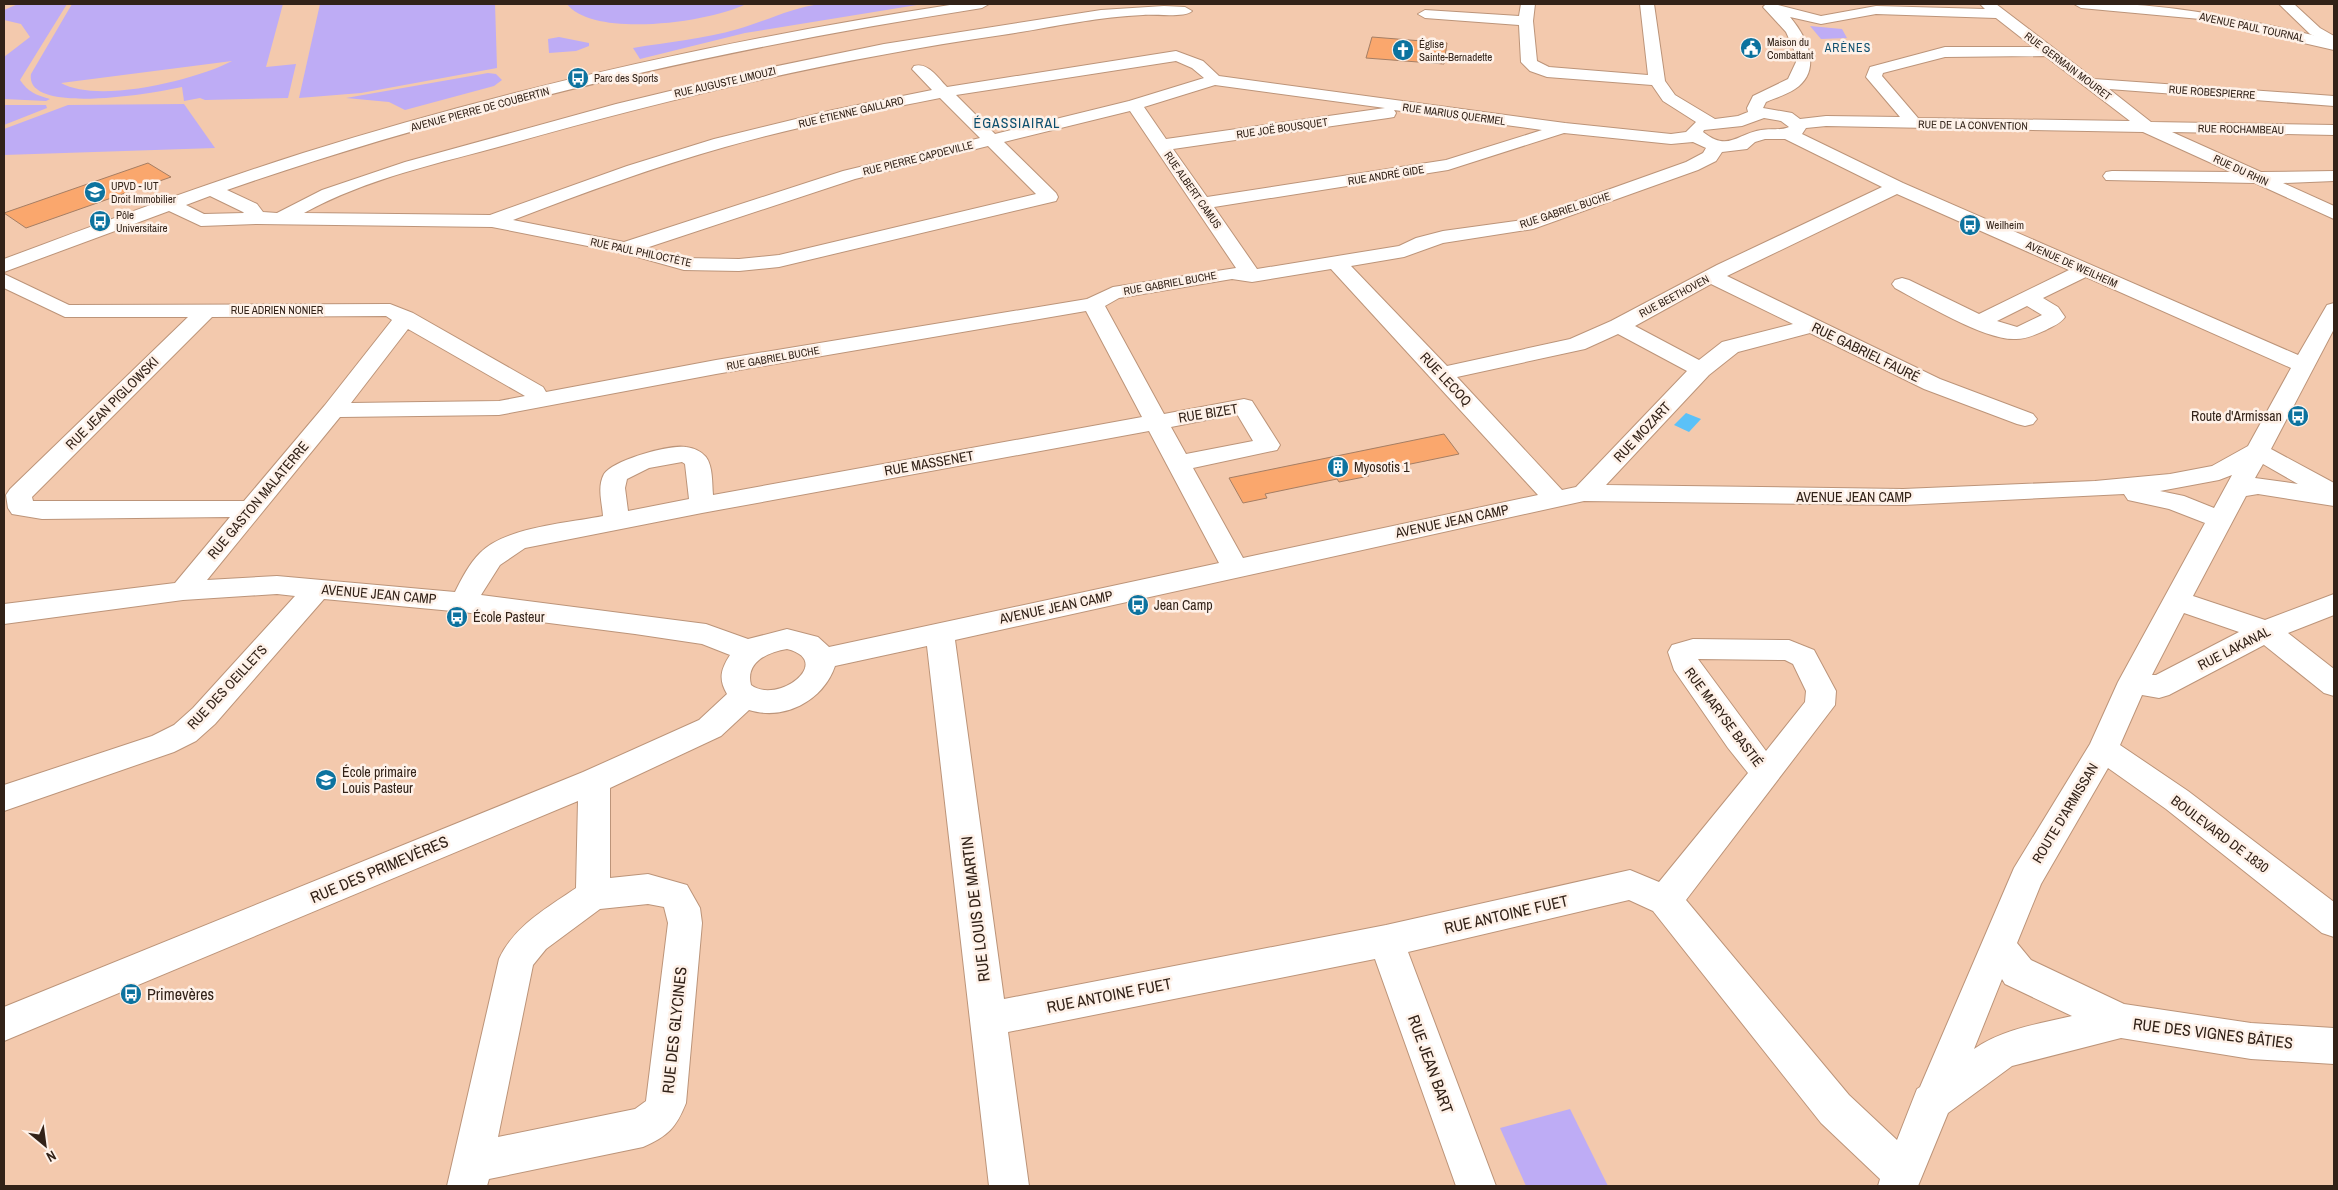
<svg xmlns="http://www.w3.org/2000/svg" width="2338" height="1190" font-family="'Archivo Narrow',sans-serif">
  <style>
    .green { fill: #beacf5; fill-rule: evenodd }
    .water { fill: #5bc1f8 }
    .building { fill: #faa76d; stroke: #a57e64 }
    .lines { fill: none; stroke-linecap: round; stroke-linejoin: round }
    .minor-casing { stroke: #bc9479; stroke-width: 2 }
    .major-casing { stroke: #bc9479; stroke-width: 2 }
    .minor { fill: #fff; fill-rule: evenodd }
    .major { fill: #fff; fill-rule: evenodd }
    .labels { text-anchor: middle; stroke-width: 5; stroke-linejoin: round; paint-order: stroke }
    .far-street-label { font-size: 11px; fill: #322218; stroke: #fef1e8 }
    .far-poi-label { font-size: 11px; fill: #322218; stroke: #fef1e8; text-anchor: start }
    .far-neighbourhood-label { font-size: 12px; letter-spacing: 1px; fill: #0d4f6e; stroke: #fef1e8 }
    .far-quarter-label { font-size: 14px; letter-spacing: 1px; fill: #0d4f6e; stroke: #fef1e8 }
    .street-label { font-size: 14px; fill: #322218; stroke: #fef1e8 }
    .poi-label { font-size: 14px; fill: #322218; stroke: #fef1e8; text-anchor: start }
    .near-street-label { font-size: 16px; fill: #322218; stroke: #fef1e8 }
    .near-poi-label { font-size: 16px; fill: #322218; stroke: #fef1e8; text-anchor: start }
  </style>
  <rect width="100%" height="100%" fill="#f3c9ad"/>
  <!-- green -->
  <g class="green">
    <path d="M 18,4 L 67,4 L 20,80 C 28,92 36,95 50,99 L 46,101 L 4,99 L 4,57 L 30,37 L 21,24 L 4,20 L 4,10 Z"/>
    <path d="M 72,4 L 283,4 L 266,67 L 296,64 L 288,98 L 205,100 L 200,98 L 184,101 L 182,87 C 160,92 24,117 31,74 ZM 232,61 C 196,80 98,104 61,83 Z"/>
    <polygon points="320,4 495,4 497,68 361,93 299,98"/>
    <path d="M 567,4 L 746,4 C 711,22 594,39 567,4 Z"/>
    <path d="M 822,4 L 923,4 L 745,33 L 640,59 L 633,48 C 668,42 704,39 738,29 C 767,21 792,7 822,4 Z"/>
    <polygon points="1810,26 1842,29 1847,38 1821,39"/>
    <polygon points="559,37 589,43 589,46 576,51 549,53 548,39"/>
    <polygon points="488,73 496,74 502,80 494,86 405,110 389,102 346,98"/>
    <polygon points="184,104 215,148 4,155 4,129 68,105"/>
    <polygon points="4,105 46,105 47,108 4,125"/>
    <polygon points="1570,1109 1608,1186 1526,1186 1500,1128"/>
  </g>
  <!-- water -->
  <polygon class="water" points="1686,413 1701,419 1689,432 1674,425"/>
  <!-- building -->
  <g class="building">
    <polygon points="1372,37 1447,43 1444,64 1366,58"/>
    <polygon points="148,163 171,177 26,228 4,213"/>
    <polygon points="1444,434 1459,454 1367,473 1369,476 1339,482 1337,479 1265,494 1267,498 1243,503 1229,478"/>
  </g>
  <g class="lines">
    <!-- minor casing -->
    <g class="minor-casing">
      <g id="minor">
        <path d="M 956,4 L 989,4 L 982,8 C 726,48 472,105 227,190 L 257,204 L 263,212 L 277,213 L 322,190 L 405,162 L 616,104 L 753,71 L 884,44 L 1101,10 L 1164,6 L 1185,7 L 1192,11 C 1185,18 1155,14 1143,15 C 1096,17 1049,28 1002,35 C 835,59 671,98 509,144 C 441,163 367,178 304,213 L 490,215 L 627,166 L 714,139 L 833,110 L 932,90 L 912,69 L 914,66 C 928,62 938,78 947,87 L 1176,51 L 1203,61 L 1219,76 L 1565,123 L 1671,134 L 1686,132 L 1696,122 L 1663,101 L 1652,85 L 1547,77 L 1530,71 L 1521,62 L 1519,25 L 1425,18 L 1418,14 L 1425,10 L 1519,16 L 1521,4 L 1535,4 L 1533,21 L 1537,61 L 1549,67 L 1648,75 L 1640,4 L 1654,4 L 1665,81 L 1675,95 L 1715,119 L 1738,116 L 1748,112 L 1747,108 L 1753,96 L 1788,79 L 1796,62 L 1795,52 L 1786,32 L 1763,7 L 1766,4 L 1774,4 L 1821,16 L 1876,6 L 1985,9 L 1980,4 L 1996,4 L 2094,79 L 2334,96 L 2334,106 L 2109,89 L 2151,122 L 2334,125 L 2334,135 L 2172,132 L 2261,172 L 2334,171 L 2334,181 L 2283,183 L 2334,206 L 2334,219 L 2255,183 L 2106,180 L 2103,176 L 2106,172 L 2112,171 L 2231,172 L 2143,132 L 1826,126 L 1806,128 L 1802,134 L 1903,183 L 2298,355 L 2327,305 L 2334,303 L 2334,329 L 2271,449 L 2334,483 L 2334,506 L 2258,494 L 2246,496 L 2193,596 L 2265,620 L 2334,594 L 2334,615 L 2288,633 L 2334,669 L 2334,696 L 2324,693 L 2264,645 L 2169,695 L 2159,698 L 2142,695 L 2120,745 L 2188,791 L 2334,902 L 2334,937 L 2322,933 L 2166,809 L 2108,768 L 2041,884 L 2017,943 L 2031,960 L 2124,1004 L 2251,1023 L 2334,1028 L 2334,1064 L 2251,1059 L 2121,1038 L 2012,1066 L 1948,1113 L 1918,1186 L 1878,1186 L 1880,1179 L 1821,1123 L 1653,911 L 1629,900 L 1408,952 L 1496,1186 L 1456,1186 L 1375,959 L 1008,1032 L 1029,1186 L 989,1186 L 927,646 L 835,666 C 823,701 784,721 749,710 L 721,736 L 610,788 L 610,878 L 648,874 L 687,885 L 700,908 L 702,923 L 686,1103 C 676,1128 668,1136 643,1147 L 489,1179 L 487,1186 L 447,1186 L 499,959 C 514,926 547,908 576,888 L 578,801 L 4,1041 L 4,1007 L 583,772 L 699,720 L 727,694 C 718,679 721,669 730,655 L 702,644 L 635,634 L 463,612 L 324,599 L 215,724 L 196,741 L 174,752 L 4,811 L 4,785 L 152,736 L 174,725 L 193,708 L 295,596 L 277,594 L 183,600 L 4,624 L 4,604 L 175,583 L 230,517 L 42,519 L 12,514 L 8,508 L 6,495 L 10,489 L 188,317 L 65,317 L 4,288 L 4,274 L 69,305 L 390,304 L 413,313 L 543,387 L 546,392 L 716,360 L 1087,299 L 1113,287 L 1236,268 L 1130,111 L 1004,142 L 1056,193 L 1058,197 L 1056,201 L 779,267 L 739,271 L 684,270 L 623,253 L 492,227 L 257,224 L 201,226 L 169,211 L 4,272 L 4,259 C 103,222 202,185 303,153 C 516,86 735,38 956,4 ZM 1876,14 L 1996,18 L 2033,47 L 1945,47 L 1870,67 L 1866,77 L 1900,117 L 1826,116 L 1800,119 L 1792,113 L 1763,108 L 1766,102 C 1775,98 1786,95 1795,89 C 1823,70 1807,37 1790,17 L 1821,24 ZM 2045,56 L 2130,121 L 1918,118 L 1882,76 L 1883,73 L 1945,57 ZM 1176,61 L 1192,68 L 1204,78 L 1129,101 L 995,134 L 956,95 ZM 1215,85 L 1385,108 L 1166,139 L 1144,107 ZM 940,98 L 980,138 L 843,171 L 624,242 L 513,220 C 583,193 654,167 725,147 C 796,127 868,112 940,98 ZM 1394,110 L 1542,130 L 1446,160 L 1207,197 L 1173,149 L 1388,118 L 1394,117 L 1396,113 ZM 1764,118 L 1781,121 L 1789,127 C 1780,131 1771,128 1761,130 C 1737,134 1728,152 1703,132 L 1704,130 L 1742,126 ZM 1564,133 L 1671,144 L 1693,142 L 1706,148 L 1703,153 L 1686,162 L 1523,220 L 1443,231 L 1416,238 L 1399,246 L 1257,269 L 1214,207 L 1448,170 ZM 1765,139 L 1785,139 L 1882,187 L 1717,265 L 1611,321 L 1570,339 L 1447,366 L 1351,266 L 1404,257 L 1443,243 L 1533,229 L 1698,170 L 1716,161 L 1722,152 L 1747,149 L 1755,142 ZM 988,146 L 1036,194 L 779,255 L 739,259 L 685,258 L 646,248 L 855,179 ZM 1897,194 L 2069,270 L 1979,314 L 1909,280 L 1902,278 L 1895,280 L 1892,284 L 1895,288 C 1923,303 1986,341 2016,339 C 2027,339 2037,334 2046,330 C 2053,326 2060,324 2065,317 L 2058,307 L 2043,298 L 2086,277 L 2291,368 L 2248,446 L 2212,466 L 2170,474 L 2095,481 L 1903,489 L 1606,485 L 1709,375 L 1738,352 L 1810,333 L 1924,389 L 2017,424 L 2025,426 L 2033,424 L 2037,419 L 2033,414 L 1940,379 L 1727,276 ZM 210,196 L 243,212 L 244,213 L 204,214 L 186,205 ZM 1331,269 L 1538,495 L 1243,558 L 1193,468 L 1277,450 L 1280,445 L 1252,401 L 1244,399 L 1164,414 L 1105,306 L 1119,298 L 1232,279 L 1252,282 ZM 1711,284 L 1793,324 L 1722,342 L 1699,360 L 1635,326 ZM 2027,306 L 2042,315 L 2017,327 L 1997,321 ZM 1086,311 L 1142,417 L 713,495 C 712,484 713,466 706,457 C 701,451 694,448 686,447 C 670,444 613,460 604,474 C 597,487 602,502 603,516 C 569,523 505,527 480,553 C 469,564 462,578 455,592 L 277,576 L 207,580 L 340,417 L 499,415 L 716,374 ZM 386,316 L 392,320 L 325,405 L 244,501 L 33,501 L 32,497 L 212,317 ZM 408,329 L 525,396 L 499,401 L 351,403 ZM 1618,334 L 1687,371 L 1576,487 L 1562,490 L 1457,377 L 1585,349 ZM 1237,414 L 1253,441 L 1186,454 L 1171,427 ZM 1149,431 L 1219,563 L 829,647 L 818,637 L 787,629 L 748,639 L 706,624 L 481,595 L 500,565 L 525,548 L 702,513 ZM 682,462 L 685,464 L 689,499 L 628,511 L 625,488 L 627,479 L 649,468 ZM 2263,464 L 2298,484 L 2255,478 ZM 2232,475 L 2214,508 L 2184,496 L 2160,491 L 2219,480 ZM 2124,494 L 2128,500 L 2169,509 L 2205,523 L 2118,682 L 2090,744 L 2014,868 L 1920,1087 L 1917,1089 L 1897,1140 L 1849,1095 L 1686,900 L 1835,705 L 1836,691 L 1814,650 L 1789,640 L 1693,639 L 1672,645 L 1668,652 L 1674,670 L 1728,748 L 1748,773 L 1659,882 L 1630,870 L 1386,925 L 1004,999 L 955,640 L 1584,501 L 1903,505 ZM 2184,613 L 2239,632 L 2156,675 L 2152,675 ZM 787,649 C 835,661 778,705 751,685 C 745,662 768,652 787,649 ZM 1698,659 L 1785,660 L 1793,664 L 1806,691 L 1805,702 L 1766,751 ZM 648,904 L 664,907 L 668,923 L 646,1101 L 635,1109 L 498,1137 L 533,965 L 546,949 L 600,909 ZM 2002,979 L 2005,984 L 2072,1016 C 2038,1024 2003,1029 1974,1049 Z"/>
        <polygon points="2279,4 2294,4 2320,28 2334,36 2334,46 2310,34"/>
      </g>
    </g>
    <!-- major casing -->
    <g class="major-casing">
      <path id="major" d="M 2074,4 C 2162,0 2249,20 2334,40 L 2334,50 L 2200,19 L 2081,8 Z"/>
    </g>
    <!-- minor -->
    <use href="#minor" class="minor"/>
    <!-- major -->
    <use href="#major" class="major"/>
  </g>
  <!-- icons -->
  <defs>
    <g id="civic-disc" transform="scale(1.125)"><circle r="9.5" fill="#0d739f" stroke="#fef1e8"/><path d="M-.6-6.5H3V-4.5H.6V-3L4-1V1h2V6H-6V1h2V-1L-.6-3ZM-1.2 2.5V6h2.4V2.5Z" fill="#fff"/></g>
    <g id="church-disc" transform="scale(1.125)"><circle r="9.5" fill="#0d739f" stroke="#fef1e8"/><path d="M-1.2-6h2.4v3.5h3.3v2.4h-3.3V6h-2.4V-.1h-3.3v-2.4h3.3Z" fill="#fff"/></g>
    <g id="bus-disc" transform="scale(1.125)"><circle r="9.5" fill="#0d739f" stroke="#fef1e8"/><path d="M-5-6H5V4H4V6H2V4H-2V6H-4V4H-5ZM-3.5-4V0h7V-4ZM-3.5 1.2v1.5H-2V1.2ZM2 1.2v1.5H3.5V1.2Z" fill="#fff"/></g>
    <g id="university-disc" transform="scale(1.125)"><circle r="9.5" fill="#0d739f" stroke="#fef1e8"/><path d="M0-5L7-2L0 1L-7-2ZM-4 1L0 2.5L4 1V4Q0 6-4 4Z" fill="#fff"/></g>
    <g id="building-disc" transform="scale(1.125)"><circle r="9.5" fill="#0d739f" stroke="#fef1e8"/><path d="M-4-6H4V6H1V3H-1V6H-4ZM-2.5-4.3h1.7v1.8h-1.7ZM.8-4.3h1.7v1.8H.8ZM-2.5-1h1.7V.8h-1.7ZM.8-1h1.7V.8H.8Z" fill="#fff"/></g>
    <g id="school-disc" transform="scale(1.125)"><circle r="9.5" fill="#0d739f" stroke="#fef1e8"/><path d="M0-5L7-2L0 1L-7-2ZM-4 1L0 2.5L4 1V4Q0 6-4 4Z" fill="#fff"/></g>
  </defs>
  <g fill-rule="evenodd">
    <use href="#civic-disc" x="1751" y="48"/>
    <use href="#church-disc" x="1403" y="50"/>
    <use href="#bus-disc" x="578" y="78"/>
    <use href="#university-disc" x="95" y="192"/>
    <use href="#bus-disc" x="100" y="221"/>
    <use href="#bus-disc" x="1970" y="225"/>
    <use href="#bus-disc" x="2298" y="416"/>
    <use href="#building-disc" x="1338" y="467"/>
    <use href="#bus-disc" x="1138" y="605"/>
    <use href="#bus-disc" x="457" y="617"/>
    <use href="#school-disc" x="326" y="780"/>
    <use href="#bus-disc" x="131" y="994"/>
  </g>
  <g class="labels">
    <!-- far-street labels -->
    <g class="far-street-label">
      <text transform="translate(2252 27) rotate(12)" y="4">AVENUE PAUL TOURNAL</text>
      <text transform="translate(2068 66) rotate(37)" y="4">RUE GERMAIN MOURET</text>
      <text transform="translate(725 82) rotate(-13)" y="4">RUE AUGUSTE LIMOUZI</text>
      <text transform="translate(2212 92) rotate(4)" y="4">RUE ROBESPIERRE</text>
      <text transform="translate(480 109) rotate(-15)" y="4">AVENUE PIERRE DE COUBERTIN</text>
      <text transform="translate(851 112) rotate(-13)" y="4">RUE ÉTIENNE GAILLARD</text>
      <text transform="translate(1454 114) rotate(8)" y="4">RUE MARIUS QUERMEL</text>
      <text transform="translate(1973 125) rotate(1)" y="4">RUE DE LA CONVENTION</text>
      <text transform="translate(1282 128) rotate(-8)" y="4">RUE JOË BOUSQUET</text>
      <text transform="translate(2241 129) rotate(1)" y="4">RUE ROCHAMBEAU</text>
      <text transform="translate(918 158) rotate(-14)" y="4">RUE PIERRE CAPDEVILLE</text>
      <text transform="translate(2241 170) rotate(25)" y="4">RUE DU RHIN</text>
      <text transform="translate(1386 175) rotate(-9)" y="4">RUE ANDRÉ GIDE</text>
      <text transform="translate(1193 190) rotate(55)" y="4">RUE ALBERT CAMUS</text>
      <text transform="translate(1565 210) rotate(-18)" y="4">RUE GABRIEL BUCHE</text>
      <text transform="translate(641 252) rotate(12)" y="4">RUE PAUL PHILOCTÈTE</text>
      <text transform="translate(2072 264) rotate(24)" y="4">AVENUE DE WEILHEIM</text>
      <text transform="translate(1170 283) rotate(-10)" y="4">RUE GABRIEL BUCHE</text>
      <text transform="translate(1674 296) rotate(-28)" y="4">RUE BEETHOVEN</text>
      <text x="277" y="314">RUE ADRIEN NONIER</text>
      <text transform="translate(773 358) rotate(-10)" y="4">RUE GABRIEL BUCHE</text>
    </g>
    <!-- far-poi labels -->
    <g class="far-poi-label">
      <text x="1767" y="46">Maison du<tspan x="1767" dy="13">Combattant</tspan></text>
      <text x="1419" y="48">Église<tspan x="1419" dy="13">Sainte-Bernadette</tspan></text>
      <text x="594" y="82">Parc des Sports</text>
      <text x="111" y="190">UPVD - IUT<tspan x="111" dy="13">Droit Immobilier</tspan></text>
      <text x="116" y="219">Pôle<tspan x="116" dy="13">Universitaire</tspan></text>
      <text x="1986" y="229">Weilheim</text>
    </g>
    <!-- far-neighbourhood labels -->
    <g class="far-neighbourhood-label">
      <text x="1848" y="52">ARÈNES</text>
    </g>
    <!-- far-quarter labels -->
    <g class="far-quarter-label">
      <text x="1017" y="128">ÉGASSIAIRAL</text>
    </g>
    <!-- street labels -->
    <g class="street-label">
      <text transform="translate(1866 352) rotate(26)" y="5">RUE GABRIEL FAURÉ</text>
      <text transform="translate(1446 379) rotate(47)" y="5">RUE LECOQ</text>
      <text transform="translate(112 403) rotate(-45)" y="5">RUE JEAN PIGLOWSKI</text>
      <text transform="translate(1208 413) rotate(-9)" y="5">RUE BIZET</text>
      <text transform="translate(1642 432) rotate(-47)" y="5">RUE MOZART</text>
      <text transform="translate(929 463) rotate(-10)" y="5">RUE MASSENET</text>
      <text x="1854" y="502">AVENUE JEAN CAMP</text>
      <text transform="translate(258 500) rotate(-50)" y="5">RUE GASTON MALATERRE</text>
      <text transform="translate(1452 521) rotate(-12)" y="5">AVENUE JEAN CAMP</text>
      <text transform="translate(379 594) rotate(5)" y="5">AVENUE JEAN CAMP</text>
      <text transform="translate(1056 607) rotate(-12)" y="5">AVENUE JEAN CAMP</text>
      <text transform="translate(2234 648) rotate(-27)" y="5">RUE LAKANAL</text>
      <text transform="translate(227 687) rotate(-47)" y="5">RUE DES OEILLETS</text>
      <text transform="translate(1724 717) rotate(53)" y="5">RUE MARYSE BASTIÉ</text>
      <text transform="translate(2065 813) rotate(-59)" y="5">ROUTE D'ARMISSAN</text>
      <text transform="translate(2220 834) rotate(37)" y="5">BOULEVARD DE 1830</text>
    </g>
    <!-- poi labels -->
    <g class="poi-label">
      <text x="2282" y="421" text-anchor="end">Route d'Armissan</text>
      <text x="1354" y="472">Myosotis 1</text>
      <text x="1154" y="610">Jean Camp</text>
      <text x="473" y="622">École Pasteur</text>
      <text x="342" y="777">École primaire<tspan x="342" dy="16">Louis Pasteur</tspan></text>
    </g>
    <!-- near-street labels -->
    <g class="near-street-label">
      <text transform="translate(379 869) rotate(-23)" y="6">RUE DES PRIMEVÈRES</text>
      <text transform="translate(975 909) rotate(-97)" y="6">RUE LOUIS DE MARTIN</text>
      <text transform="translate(1506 914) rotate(-13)" y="6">RUE ANTOINE FUET</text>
      <text transform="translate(1109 995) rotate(-11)" y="6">RUE ANTOINE FUET</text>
      <text transform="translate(674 1030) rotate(-84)" y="6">RUE DES GLYCINES</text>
      <text transform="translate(2213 1033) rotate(7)" y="6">RUE DES VIGNES BÂTIES</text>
      <text transform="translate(1431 1064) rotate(70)" y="6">RUE JEAN BART</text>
    </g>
    <!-- near-poi labels -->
    <g class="near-poi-label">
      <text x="147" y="1000">Primevères</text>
    </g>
  </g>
  <!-- border -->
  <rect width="2338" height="1190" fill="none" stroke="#322218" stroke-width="10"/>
  <!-- north arrow -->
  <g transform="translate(45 1145) rotate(151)" stroke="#fef1e8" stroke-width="4" paint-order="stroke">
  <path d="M0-4L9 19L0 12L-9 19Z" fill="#322218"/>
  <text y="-8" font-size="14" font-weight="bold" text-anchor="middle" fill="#322218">N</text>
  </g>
</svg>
